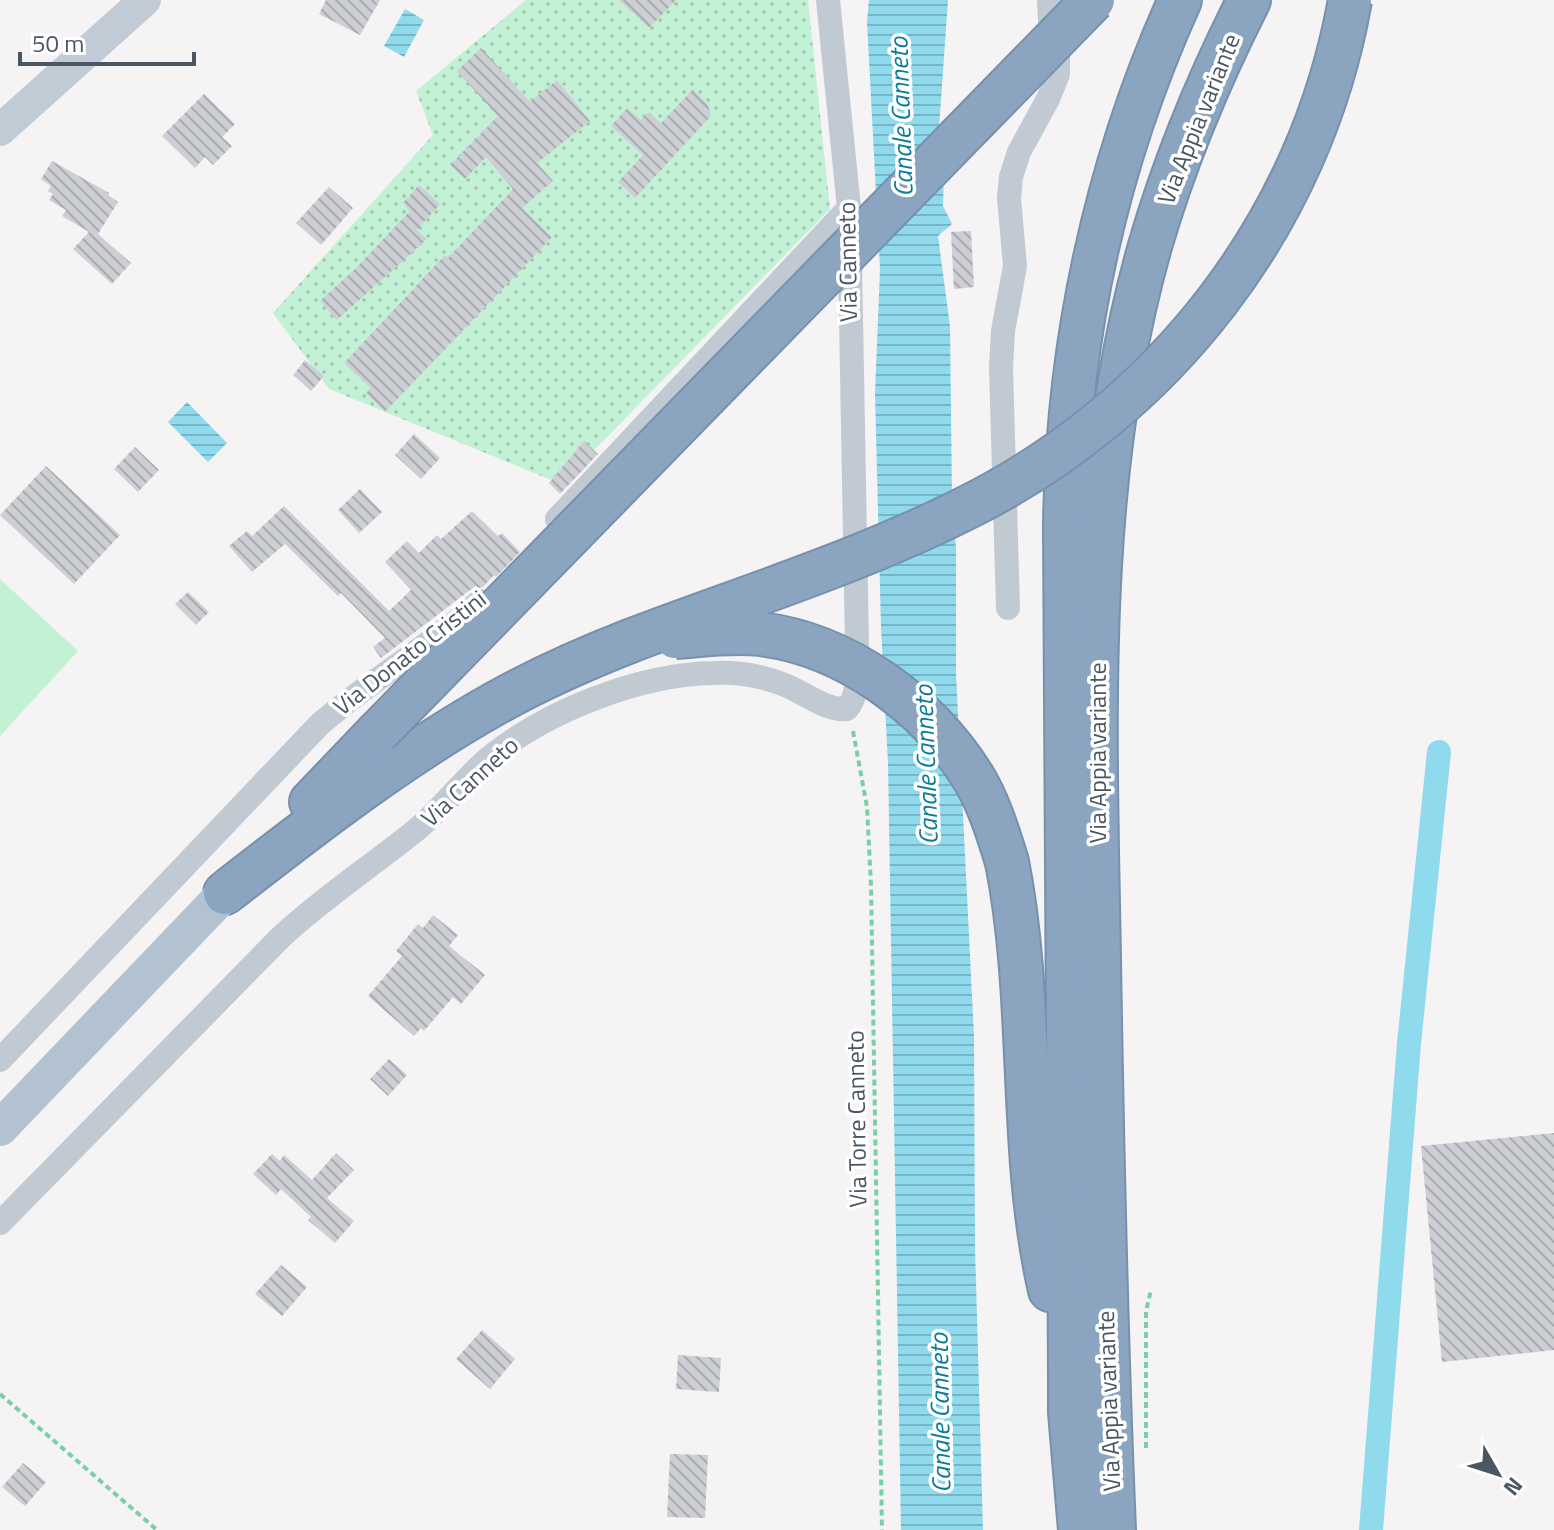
<svg xmlns="http://www.w3.org/2000/svg" width="1554" height="1530" font-family="'Titillium Web',sans-serif">
  <style>
    .grass { fill: #c3f1d5 }
    .park { fill: url(#park-dots) }
    .water { fill: url(#water-rules) }
    .lines { fill: none; stroke-linecap: round; stroke-linejoin: round }
    .canal { stroke: #90daee; stroke-width: 24 }
    .building { fill: url(#building-back-hatch) }
    .highway-casing { stroke: #7690ad; stroke-width: 46 }
    .path { stroke: #7ad0a6; stroke-width: 4; stroke-dasharray: 6 4; stroke-linecap: butt }
    .street { stroke: #c1cad2; stroke-width: 24 }
    .secondary { stroke: #c1cbd6; stroke-width: 32 }
    .primary { stroke: #b3c2d1; stroke-width: 36 }
    .highway { stroke: #8ba5c1; stroke-width: 42 }
    .highway-bridge-casing { stroke: #7690ad; stroke-width: 46; stroke-linecap: butt }
    .highway-bridge { stroke: #8ba5c1; stroke-width: 42 }
    .labels { text-anchor: middle; stroke-width: 7; stroke-linejoin: round; paint-order: stroke }
    .street-label { font-size: 24px; fill: #4a5661; stroke: #fff }
    .water-label { font-size: 26px; font-style: italic; fill: #0c7c9b; stroke: #fff }
  </style>
  <defs>
    <pattern id="park-dots" width="8" height="8" patternUnits="userSpaceOnUse" patternTransform="scale(2)"><rect width="8" height="8" fill="#c3f1d5"/><path d="M2 2h.1M6 6h.1" fill="none" stroke="#a0c6b0" stroke-width="1.8" stroke-linecap="round"/></pattern>
    <pattern id="water-rules" width="6" height="5" patternUnits="userSpaceOnUse" patternTransform="scale(2)"><rect width="6" height="5" fill="#90daee"/><path d="M0 2.5h6" fill="none" stroke="#78b4c4"/></pattern>
    <pattern id="building-back-hatch" width="6" height="6" patternUnits="userSpaceOnUse" patternTransform="scale(2)"><rect width="6" height="6" fill="#cdcfd5"/><path d="M-1 5l2 2M0 0l6 6M5-1l2 2" fill="none" stroke="#a8abb0"/></pattern>
  </defs>
  <rect width="100%" height="100%" fill="#f5f3f3"/>
  <!-- grass -->
  <polygon class="grass" points="0,579 78,651 0,736"/>
  <!-- park -->
  <polygon class="park" points="526,0 808,0 830,209 561,484 329,389 273,313 433,135 416,91"/>
  <!-- water -->
  <g class="water">
    <polygon points="869,0 948,0 939,128 945,140 943,206 952,224 938,236 950,326 952,498 956,548 956,673 974,1036 975,1246 983,1530 901,1530 888,764 881,627 875,394 880,269 867,22"/>
    <polygon points="405,9 424,20 404,57 384,46"/>
    <polygon points="187,402 227,443 208,462 168,422"/>
  </g>
  <g class="lines">
    <!-- canal -->
    <polyline class="canal" points="1371,1530 1409,1043 1439,752"/>
  </g>
  <!-- building -->
  <g class="building">
    <polygon points="326,0 380,0 360,35 319,14"/>
    <polygon points="619,0 676,0 649,28"/>
    <polygon points="481,48 530,102 557,80 590,121 537,163 553,181 522,208 552,237 385,412 366,393 371,388 344,363 445,255 448,258 513,189 486,157 465,179 450,165 498,116 457,71"/>
    <polygon points="693,89 708,105 711,116 635,198 618,182 643,155 611,126 627,108 641,120 649,112 661,123"/>
    <polygon points="204,94 235,124 222,137 232,146 213,165 205,157 195,168 162,136"/>
    <polygon points="52,161 109,193 108,195 118,202 98,234 131,263 112,284 73,249 89,232 62,216 66,210 49,200 53,194 48,191 51,186 41,179"/>
    <polygon points="419,185 440,204 417,230 427,239 337,320 320,301 357,267 410,211 403,203"/>
    <polygon points="329,187 353,208 321,245 296,223"/>
    <polygon points="971,231 974,287 954,289 951,232"/>
    <polygon points="305,360 324,376 311,391 293,375"/>
    <polygon points="414,434 440,458 421,479 395,455"/>
    <polygon points="584,441 598,454 560,494 549,483"/>
    <polygon points="135,447 159,470 138,492 114,469"/>
    <polygon points="46,466 120,535 74,584 0,515"/>
    <polygon points="360,489 382,512 359,533 338,510"/>
    <polygon points="284,506 389,611 411,590 385,562 407,541 419,553 437,535 441,539 472,511 498,536 502,533 520,552 496,577 494,575 483,587 470,590 381,658 373,647 385,638 341,593 338,596 285,544 252,572 229,546 247,531 252,536"/>
    <polygon points="188,592 209,612 196,625 175,604"/>
    <polygon points="433,915 458,935 449,946 485,975 461,1004 453,997 424,1031 421,1028 414,1036 368,996 402,956 396,951 418,924 423,928"/>
    <polygon points="389,1059 407,1075 388,1096 370,1079"/>
    <polygon points="1554,1133 1554,1350 1442,1362 1421,1146"/>
    <polygon points="336,1153 354,1170 327,1198 354,1221 335,1243 308,1220 311,1217 281,1189 276,1195 253,1174 272,1154 280,1161 284,1155 312,1180"/>
    <polygon points="281,1265 307,1287 282,1316 255,1294"/>
    <polygon points="482,1330 515,1359 490,1389 456,1359"/>
    <polygon points="678,1355 721,1358 719,1392 676,1389"/>
    <polygon points="670,1454 708,1455 705,1518 667,1517"/>
    <polygon points="23,1463 46,1482 25,1506 2,1487"/>
  </g>
  <g class="lines">
    <!-- highway casing -->
    <g class="highway-casing">
      <g id="highway">
        <polyline points="311,802 377,733"/>
        <path d="M 1007,862 C 1035,1003 1018,1150 1050,1290"/>
        <path d="M 225,893 C 312,825 400,757 496,703 C 539,679 584,659 630,641"/>
        <path d="M 1080,1530 L 1070,1412 L 1070,1369 L 1065,527 C 1067,345 1105,166 1180,0"/>
        <path d="M 1114,1530 C 1106,1340 1102,1150 1099,960 C 1095,723 1084,477 1150,246 C 1175,160 1209,79 1249,0"/>
      </g>
    </g>
    <!-- path -->
    <g class="path">
      <polyline points="853,731 867,807 871,885 882,1530"/>
      <polyline points="0,1394 157,1530"/>
      <polyline points="1146,1448 1146,1311 1151,1290"/>
    </g>
    <!-- street -->
    <g class="street">
      <polyline points="557,519 849,208"/>
      <polyline points="1008,608 1001,368 1003,331 1015,266 1009,198 1011,177 1019,152 1048,99 1058,74 1058,50 1050,20 1049,0"/>
      <path d="M 0,1060 L 319,725 C 370,680 430,647 480,601"/>
      <path d="M 0,1223 L 281,937 C 323,898 370,867 415,831 C 442,809 462,781 489,758 C 546,711 640,674 714,673 C 738,672 763,676 785,685 C 805,693 826,711 847,709 C 860,694 857,666 857,646 L 849,208 L 828,0"/>
    </g>
    <!-- secondary -->
    <polyline class="secondary" points="0,130 145,0"/>
    <!-- primary -->
    <polyline class="primary" points="0,1128 225,893"/>
    <!-- highway -->
    <use href="#highway" class="highway"/>
    <!-- highway-bridge casing -->
    <g class="highway-bridge-casing">
      <g id="highway-bridge">
        <path d="M 675,637 C 703,635 732,631 760,634 C 846,644 928,705 973,777 C 989,803 998,833 1007,862"/>
        <path d="M 630,641 C 740,599 856,563 962,510 C 1164,411 1311,222 1350,0"/>
        <polyline points="377,733 1093,0"/>
      </g>
    </g>
    <!-- highway-bridge -->
    <use href="#highway-bridge" class="highway-bridge"/>
  </g>
  <g class="labels">
    <!-- street labels -->
    <g class="street-label">
      <text transform="translate(1199 119) rotate(-68)" y="8">Via Appia variante</text>
      <text transform="translate(848 262) rotate(-91)" y="8">Via Canneto</text>
      <text transform="translate(410 653) rotate(-38)" y="8">Via Donato Cristini</text>
      <text transform="translate(1098 753) rotate(-90)" y="8">Via Appia variante</text>
      <text transform="translate(470 782) rotate(-42)" y="8">Via Canneto</text>
      <text transform="translate(857 1119) rotate(-91)" y="8">Via Torre Canneto</text>
      <text transform="translate(1109 1401) rotate(-92)" y="8">Via Appia variante</text>
    </g>
    <!-- water labels -->
    <g class="water-label">
      <text transform="translate(901 117) rotate(-92)" y="9">Canale Canneto</text>
      <text transform="translate(926 765) rotate(-92)" y="9">Canale Canneto</text>
      <text transform="translate(940 1413) rotate(-91)" y="9">Canale Canneto</text>
    </g>
  </g>
  <!-- north arrow -->
  <g transform="translate(1498 1474) rotate(129)" stroke="#ffffff" stroke-width="6" paint-order="stroke">
  <path d="M0-6L14 30L0 20L-14 30Z" fill="#4a5661"/>
  <text y="-12" font-size="22" font-weight="bold" text-anchor="middle" fill="#4a5661">N</text>
  </g>
  <!-- scale -->
  <path d="M20 52v12h174v-12" fill="none" stroke="#4a5661" stroke-width="4"/>
  <text x="32" y="52" font-size="24" fill="#4a5661" stroke="#ffffff" stroke-width="6" paint-order="stroke">50 m</text>
</svg>
